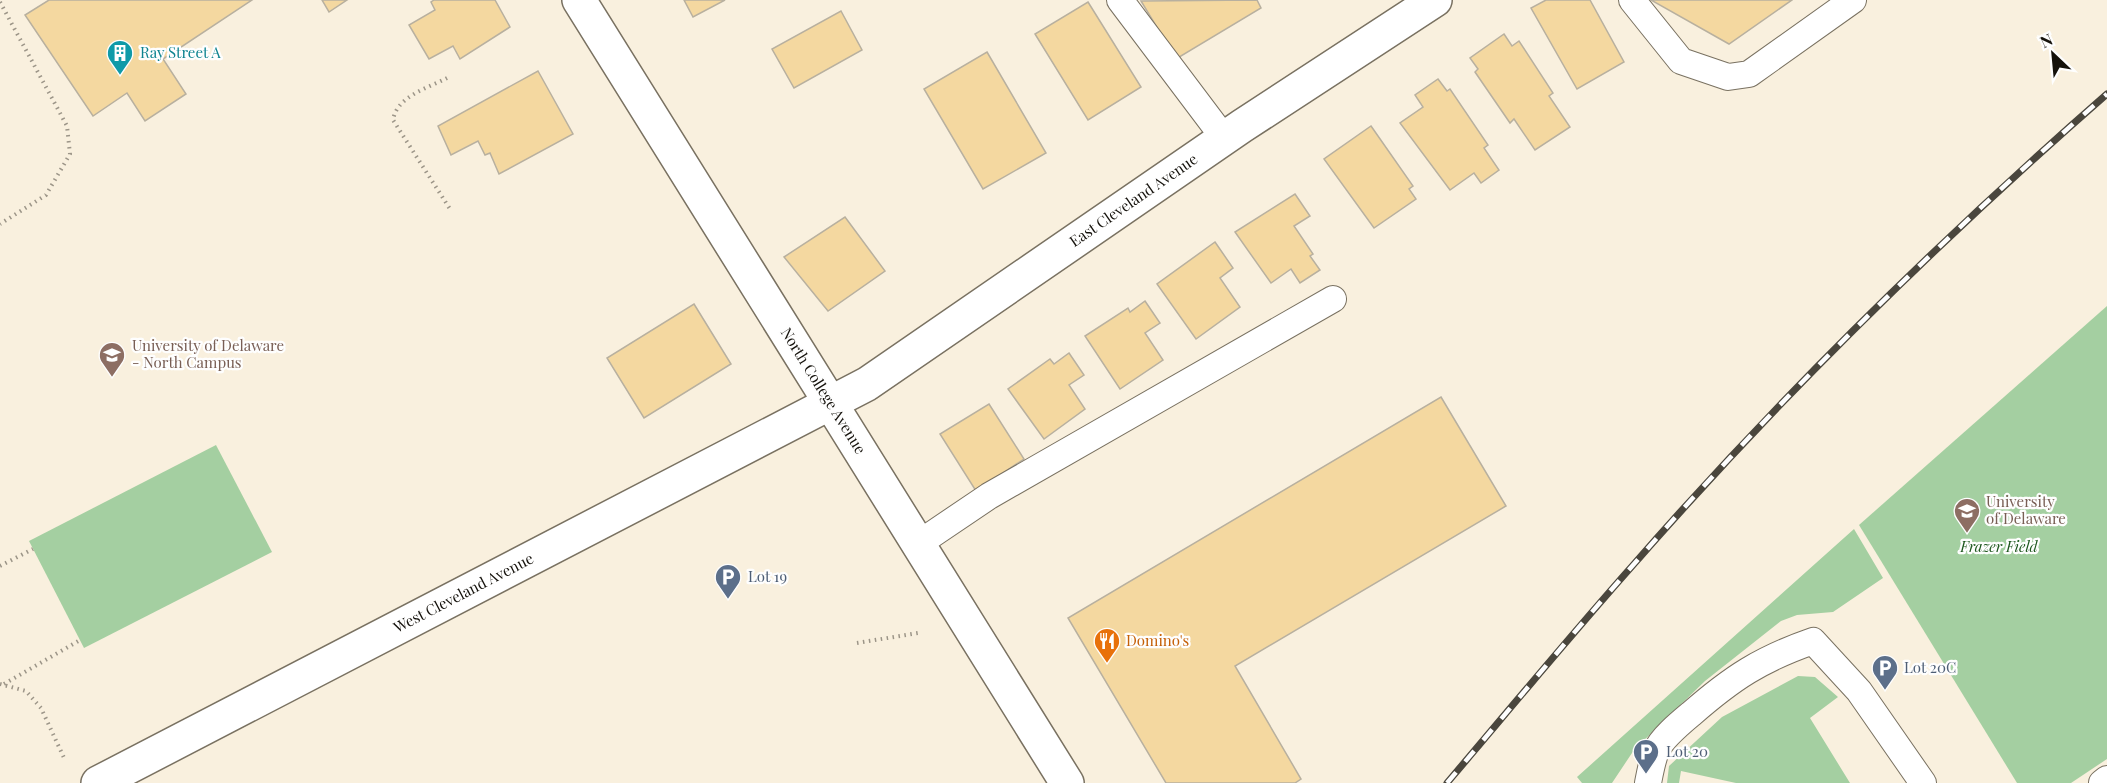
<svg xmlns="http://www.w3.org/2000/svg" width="2107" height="783" font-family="'Playfair Display',serif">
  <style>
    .green { fill: #a4cfa1 }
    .building { fill: #f4d8a0; stroke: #b8b09f; stroke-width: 1.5 }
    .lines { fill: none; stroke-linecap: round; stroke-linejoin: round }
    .lane-casing { stroke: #797161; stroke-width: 28 }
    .street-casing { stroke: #797161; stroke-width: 36 }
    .secondary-casing { stroke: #797161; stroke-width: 36 }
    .path { stroke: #9c9588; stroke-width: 4; stroke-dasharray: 1.5 4.5; stroke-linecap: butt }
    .lane { stroke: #fff; stroke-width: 26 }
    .street { stroke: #fff; stroke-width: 33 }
    .secondary { stroke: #fff; stroke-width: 33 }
    .rail-casing { stroke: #4a463d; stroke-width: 7 }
    .rail { stroke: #fefefe; stroke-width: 4.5; stroke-dasharray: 14; stroke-linecap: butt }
    .labels { text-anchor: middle; stroke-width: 4.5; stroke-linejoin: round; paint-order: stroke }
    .culture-label { font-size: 15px; fill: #0d838f; stroke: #fefefe; text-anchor: start }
    .street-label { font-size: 15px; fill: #14110b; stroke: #fefefe }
    .education-label { font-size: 15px; fill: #785e54; stroke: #fefefe; text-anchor: start }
    .park-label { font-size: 15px; font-style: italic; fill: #1d571d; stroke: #fefefe }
    .service-label { font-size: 15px; fill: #4e5e75; stroke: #fefefe; text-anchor: start }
    .food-label { font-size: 15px; fill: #c56008; stroke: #fefefe; text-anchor: start }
  </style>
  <rect width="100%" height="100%" fill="#f9f0de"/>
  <!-- green -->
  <g class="green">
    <polygon points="2107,306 2107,759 2071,783 2017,783 1859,525"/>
    <polygon points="216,445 272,552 84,648 29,541"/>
    <polygon points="1854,529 1883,578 1833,612 1797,615 1781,621 1705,681 1634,750 1612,783 1582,783 1577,777"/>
    <polygon points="1798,676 1815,677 1838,697 1810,718 1850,783 1736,783 1681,771 1679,783 1667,783 1669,766 1722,717"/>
  </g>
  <!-- building -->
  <g class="building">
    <polygon points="49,0 252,0 163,59 186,94 145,121 127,93 93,116 25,15"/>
    <polygon points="322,0 347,0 329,12"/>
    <polygon points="434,0 495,0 510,27 460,59 453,46 429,59 409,25 435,10 431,2"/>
    <polygon points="684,0 725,0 693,17"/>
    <polygon points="1257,0 1261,8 1176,59 1141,1"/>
    <polygon points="1546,0 1590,0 1624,62 1577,89 1531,8"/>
    <polygon points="1651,0 1792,0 1729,44"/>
    <polygon points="1088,2 1141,87 1088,120 1035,34"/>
    <polygon points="841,11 862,50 794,88 772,49"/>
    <polygon points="1504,34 1512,46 1519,41 1553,93 1549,96 1570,127 1535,150 1514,119 1510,123 1475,72 1478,69 1470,58"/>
    <polygon points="987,52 1046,153 983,189 924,89"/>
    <polygon points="538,71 573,134 499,174 490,153 485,155 478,141 451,155 438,126"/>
    <polygon points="1438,79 1447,91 1450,89 1488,145 1484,148 1499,170 1481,183 1474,173 1450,190 1400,123 1423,107 1415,95"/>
    <polygon points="1371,126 1413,186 1409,189 1416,199 1374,228 1324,159"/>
    <polygon points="1295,194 1310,216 1294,226 1313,254 1310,256 1320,270 1300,283 1291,269 1271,283 1235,232"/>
    <polygon points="845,217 885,271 828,311 784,257"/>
    <polygon points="1215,242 1233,268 1220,278 1240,307 1196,339 1157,284"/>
    <polygon points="1145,301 1160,323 1145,333 1163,360 1120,389 1085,336 1128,308 1130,312"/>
    <polygon points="694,304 731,364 644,418 607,358"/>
    <polygon points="1069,353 1084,375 1069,385 1085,409 1044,439 1008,389 1050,359 1054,364"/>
    <polygon points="1441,397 1506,506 1235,666 1301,779 1295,783 1166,783 1068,618"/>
    <polygon points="989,404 1024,459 976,491 940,434"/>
  </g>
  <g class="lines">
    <!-- lane casing -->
    <g class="lane-casing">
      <g id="lane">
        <polyline points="1120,0 1224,138"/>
        <polyline points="1632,0 1681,61 1728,77 1749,74 1853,0"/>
        <polyline points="918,544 989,496 1333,299"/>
        <path d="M 1648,783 C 1650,773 1652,761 1656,751 C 1662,738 1679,724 1691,714 C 1732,678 1761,659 1813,641 L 1859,691 L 1923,783"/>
        <polyline points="2102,783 2107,779"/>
      </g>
    </g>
    <!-- street casing -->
    <g class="street-casing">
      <polyline id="street" points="579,0 831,404"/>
    </g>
    <!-- secondary casing -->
    <g class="secondary-casing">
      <g id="secondary">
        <polyline points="831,404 1067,783"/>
        <path id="s1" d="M 98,783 L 867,384 L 1242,126 L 1435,0"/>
      </g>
    </g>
    <!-- path -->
    <g class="path">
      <polyline points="0,2 67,126 70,154 46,195 0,224"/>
      <path d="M 447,78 C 428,88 397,96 393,120 L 450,209"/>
      <polyline points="0,566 33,549"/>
      <polyline points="857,643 918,633"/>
      <polyline points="0,684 26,691 41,708 65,760"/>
      <polyline points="4,684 80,640"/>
    </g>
    <!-- lane -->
    <use href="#lane" class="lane"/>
    <!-- street -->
    <use href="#street" class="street"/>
    <!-- secondary -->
    <use href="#secondary" class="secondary"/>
    <!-- rail casing -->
    <g class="rail-casing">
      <path id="rail" d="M 1447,783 C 1509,710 1570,636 1634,564 C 1780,397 1940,240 2107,94"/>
    </g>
    <!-- rail -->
    <use href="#rail" class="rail"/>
  </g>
  <!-- icons -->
  <defs>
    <g id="building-pin" transform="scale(1.35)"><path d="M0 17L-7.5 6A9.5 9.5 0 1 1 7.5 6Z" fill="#0f9aa8" stroke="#fefefe"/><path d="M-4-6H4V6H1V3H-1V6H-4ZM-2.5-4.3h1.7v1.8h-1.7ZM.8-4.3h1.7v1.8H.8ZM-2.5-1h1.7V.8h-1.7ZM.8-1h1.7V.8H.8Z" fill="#fff"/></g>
    <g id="university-pin" transform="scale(1.35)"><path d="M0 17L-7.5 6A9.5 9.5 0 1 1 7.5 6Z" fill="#8d6e63" stroke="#fefefe"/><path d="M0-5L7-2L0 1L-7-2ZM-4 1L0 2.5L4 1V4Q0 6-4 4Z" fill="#fff"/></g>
    <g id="parking-pin" transform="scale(1.35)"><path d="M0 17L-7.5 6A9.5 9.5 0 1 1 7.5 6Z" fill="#5c6f8a" stroke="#fefefe"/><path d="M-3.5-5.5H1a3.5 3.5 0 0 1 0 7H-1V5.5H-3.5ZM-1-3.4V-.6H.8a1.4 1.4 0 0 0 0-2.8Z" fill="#fff"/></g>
    <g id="restaurant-pin" transform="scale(1.35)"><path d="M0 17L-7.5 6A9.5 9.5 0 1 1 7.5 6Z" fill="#e8710a" stroke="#fefefe"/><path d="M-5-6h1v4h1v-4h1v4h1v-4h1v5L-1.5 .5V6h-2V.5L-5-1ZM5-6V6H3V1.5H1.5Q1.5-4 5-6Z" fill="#fff"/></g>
  </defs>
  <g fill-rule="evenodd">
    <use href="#building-pin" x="120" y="53"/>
    <use href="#university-pin" x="112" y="355"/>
    <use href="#university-pin" x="1967" y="511"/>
    <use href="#parking-pin" x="728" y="577"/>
    <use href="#restaurant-pin" x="1107" y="641"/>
    <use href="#parking-pin" x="1885" y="668"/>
    <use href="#parking-pin" x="1646" y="752"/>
  </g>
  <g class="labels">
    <!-- culture labels -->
    <g class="culture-label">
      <text x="140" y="58">Ray Street A</text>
    </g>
    <!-- street labels -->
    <g class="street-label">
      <text dy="5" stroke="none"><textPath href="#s1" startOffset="1190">East Cleveland Avenue</textPath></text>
      <text transform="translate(823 391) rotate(58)" y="5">North College Avenue</text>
      <text dy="5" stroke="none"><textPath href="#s1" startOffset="412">West Cleveland Avenue</textPath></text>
    </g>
    <!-- education labels -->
    <g class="education-label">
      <text x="132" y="351">University of Delaware<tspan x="132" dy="17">- North Campus</tspan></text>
      <text x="1986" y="507">University<tspan x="1986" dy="17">of Delaware</tspan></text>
    </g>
    <!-- park labels -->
    <g class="park-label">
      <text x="1999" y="552">Frazer Field</text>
    </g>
    <!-- service labels -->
    <g class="service-label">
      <text x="748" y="582">Lot 19</text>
      <text x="1904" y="673">Lot 20C</text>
      <text x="1666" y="757">Lot 20</text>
    </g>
    <!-- food labels -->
    <g class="food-label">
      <text x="1126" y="646">Domino's</text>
    </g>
  </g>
  <!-- north arrow -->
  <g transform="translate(2053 54) rotate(334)" stroke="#fefefe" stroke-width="4.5" paint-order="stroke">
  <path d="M0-4.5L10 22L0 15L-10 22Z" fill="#14110b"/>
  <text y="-9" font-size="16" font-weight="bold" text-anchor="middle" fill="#14110b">N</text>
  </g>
</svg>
